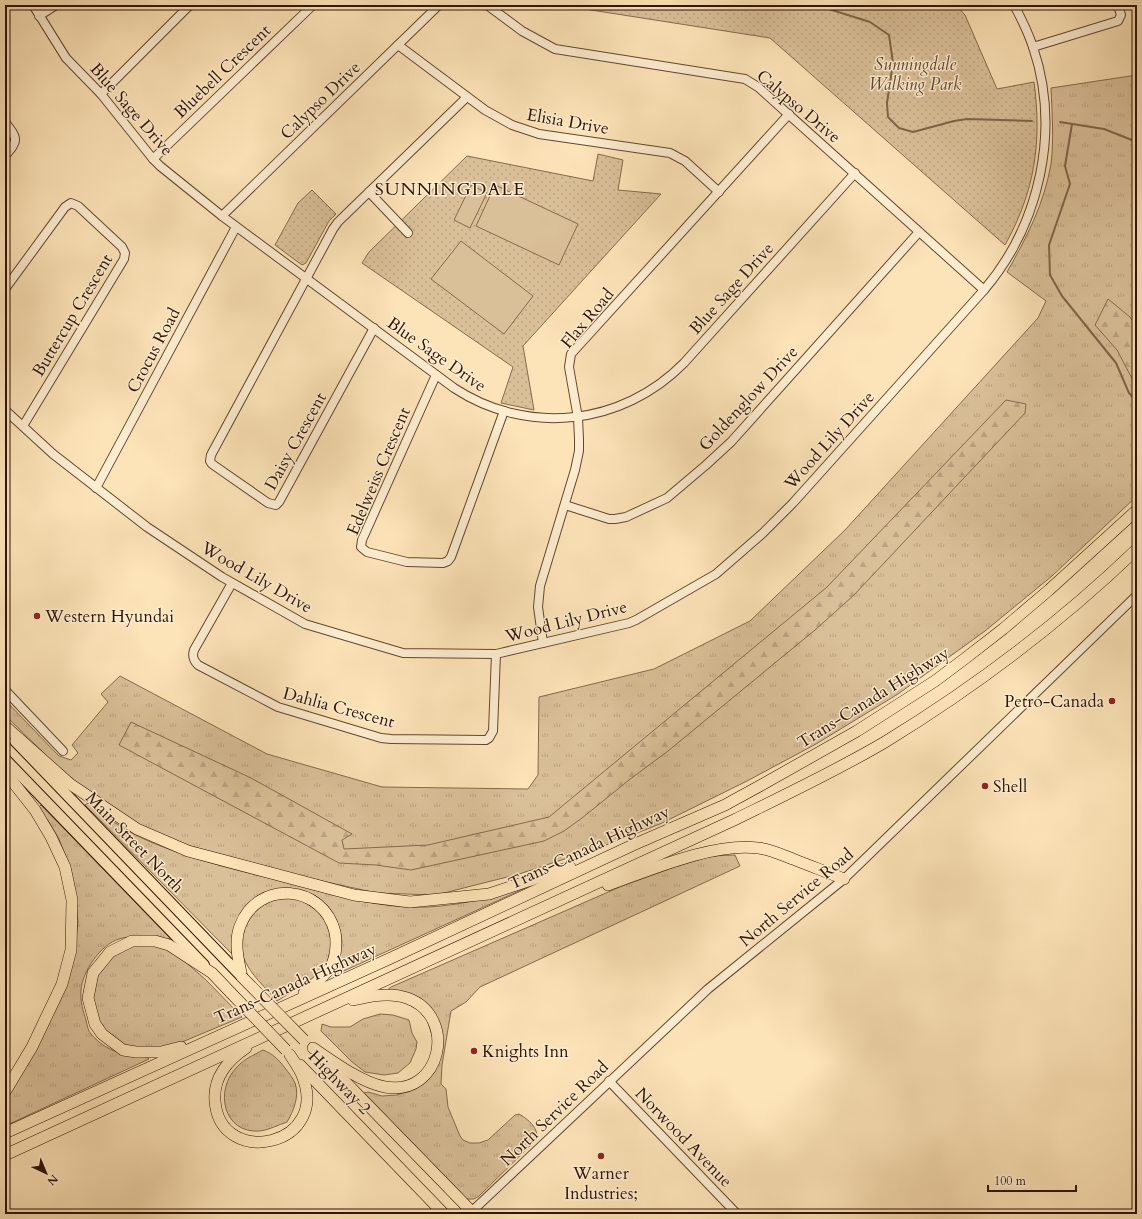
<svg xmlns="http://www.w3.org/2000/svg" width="1142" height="1219" font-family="Cardo,serif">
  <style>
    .grass { fill: url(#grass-tufts); stroke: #856a4c }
    .forest { fill: url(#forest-firs); stroke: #856a4c }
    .park { fill: url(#park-dots); stroke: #856a4c }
    .pitch { fill: #dac099; stroke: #856a4c }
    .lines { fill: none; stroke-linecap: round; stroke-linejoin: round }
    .stream { stroke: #816649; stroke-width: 2 }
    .minor-casing { stroke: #63472e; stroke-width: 10 }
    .major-casing { stroke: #301300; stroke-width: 12 }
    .highway-casing { stroke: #301300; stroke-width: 12 }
    .minor { stroke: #feedd1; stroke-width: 8 }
    .major { stroke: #fde4b8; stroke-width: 10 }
    .highway { stroke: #fde4b8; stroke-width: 11 }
    .highway-bridge-casing { stroke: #301300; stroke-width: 12; stroke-linecap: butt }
    .highway-bridge { stroke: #fde4b8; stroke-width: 11 }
    .poi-dot { fill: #8f2418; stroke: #feedd1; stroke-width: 1.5 }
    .labels { text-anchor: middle; stroke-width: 3; stroke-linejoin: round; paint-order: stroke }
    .park-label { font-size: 17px; font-style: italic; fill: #63472e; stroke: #feedd1 }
    .street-label { font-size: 17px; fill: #301300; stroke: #feedd1 }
    .poi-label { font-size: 17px; fill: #301300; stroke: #feedd1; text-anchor: start }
    .neighbourhood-label { font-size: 18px; letter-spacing: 1px; fill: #301300; stroke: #feedd1 }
  </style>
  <defs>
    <pattern id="grass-tufts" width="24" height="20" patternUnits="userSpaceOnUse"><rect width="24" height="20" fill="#dac099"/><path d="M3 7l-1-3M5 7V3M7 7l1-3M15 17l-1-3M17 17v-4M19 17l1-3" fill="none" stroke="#bba482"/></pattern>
    <pattern id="forest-firs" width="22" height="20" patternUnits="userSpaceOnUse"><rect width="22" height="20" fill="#dac099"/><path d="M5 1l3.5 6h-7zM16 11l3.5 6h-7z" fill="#bba482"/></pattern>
    <pattern id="park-dots" width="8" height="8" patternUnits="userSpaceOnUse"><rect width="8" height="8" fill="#dac099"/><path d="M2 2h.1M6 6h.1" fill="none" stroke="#bba482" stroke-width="1.8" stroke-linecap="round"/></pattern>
  </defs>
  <rect width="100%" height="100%" fill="#fde4b8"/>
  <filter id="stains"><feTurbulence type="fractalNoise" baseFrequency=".005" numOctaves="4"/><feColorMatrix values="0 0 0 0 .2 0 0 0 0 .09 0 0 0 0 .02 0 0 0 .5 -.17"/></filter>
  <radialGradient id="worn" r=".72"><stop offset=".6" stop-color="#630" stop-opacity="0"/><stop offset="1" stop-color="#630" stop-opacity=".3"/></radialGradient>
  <!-- grass -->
  <g class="grass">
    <path d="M 1137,75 L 1137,496 L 1052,576 L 985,631 L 898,694 L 816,744 L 747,781 L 660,824 L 601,847 L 519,874 L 436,895 L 377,893 L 308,878 L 190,846 L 142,827 L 86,791 L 58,767 L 5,715 L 5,700 L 59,756 L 71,760 L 78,753 L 72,745 L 108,702 L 101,694 L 120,676 L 267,754 L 382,787 L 528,789 L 538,775 L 539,697 L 654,669 L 750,621 L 845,530 L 1038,318 L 1046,301 L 1007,272 C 1027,237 1044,204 1051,164 C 1054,139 1052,113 1051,88 Z"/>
    <path d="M 88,803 C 109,820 132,835 158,845 C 200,862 245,872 289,883 C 336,895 379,909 428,907 C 465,905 497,896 532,885 L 335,975 L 333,971 C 335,964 342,949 342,942 C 340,920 326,897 304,891 C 298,890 289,892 282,892 C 269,893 259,893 249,903 C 235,917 232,936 232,954 L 85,805 Z"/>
    <path d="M 41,805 L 170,938 L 167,940 C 151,938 135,934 119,939 C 101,944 82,972 81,990 C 80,1001 83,1011 86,1020 C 87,1025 88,1031 91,1034 C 107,1053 126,1055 148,1058 L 149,1059 L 5,1126 L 5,1100 L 31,1057 L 74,953 L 78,922 L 75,891 L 71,870 L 59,839 L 49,822 L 38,808 Z"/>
    <path d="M 735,855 L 740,866 L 480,987 L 466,1002 L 451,1011 L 442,1065 L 441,1084 L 446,1089 L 448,1107 L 460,1136 L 463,1140 L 470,1143 L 479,1143 L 488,1140 L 515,1115 L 519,1114 C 528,1119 540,1129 536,1140 L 479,1196 L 474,1199 L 466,1199 L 364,1093 L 368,1092 L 382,1096 L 397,1095 L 411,1089 L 437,1051 L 424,1010 L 386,991 L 391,987 L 622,886 L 675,867 L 711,856 Z"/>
    <path d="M 280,897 L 298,899 L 320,911 L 329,928 L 332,946 L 326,966 L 314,978 L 277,1001 C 265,987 251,975 244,959 C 242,955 242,949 242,944 C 240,917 257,905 280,897 Z"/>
    <polygon points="138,944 155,946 174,952 206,980 242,1017 170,1047 128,1047 108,1035 96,1017 91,996 95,976 106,960"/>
    <polygon points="380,1014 393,1015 409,1020 412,1033 417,1042 416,1049 410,1063 398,1073 384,1075 365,1072 351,1061 321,1031 322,1024 331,1027 350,1027 363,1019"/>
    <path d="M 263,1050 C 273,1054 278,1059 285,1068 C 288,1072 293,1078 295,1083 C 300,1096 293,1112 287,1122 C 278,1125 269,1130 260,1131 C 223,1134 214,1090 237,1067 C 244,1059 254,1055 263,1050 Z"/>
  </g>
  <!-- forest -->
  <g class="forest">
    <polygon points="1108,299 1130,317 1137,327 1137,388 1117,350 1095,325"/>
    <polygon points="1006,400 1026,404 1025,413 854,595 815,630 668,751 629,780 582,818 564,831 544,841 411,870 376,865 339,863 119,745 131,722 251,778 352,834 342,840 344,849 428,845 549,817 827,587"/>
  </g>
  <!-- park -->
  <g class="park">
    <path d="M 559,5 L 956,5 L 965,15 L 997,89 L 1034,82 C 1042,142 1035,191 1005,245 L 770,38 Z"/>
    <polygon points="598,154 623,160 618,190 661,194 523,346 534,410 501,403 513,367 362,263 369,252 467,156 593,181"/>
    <polygon points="312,190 336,214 329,221 306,263 302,265 275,245 298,203"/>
  </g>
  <!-- pitch -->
  <g class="pitch">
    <polygon points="471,185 487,193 470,228 454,220"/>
    <polygon points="495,185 578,224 559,265 476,226"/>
    <polygon points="461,241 533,296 504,334 431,279"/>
  </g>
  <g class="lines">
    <!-- stream -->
    <g class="stream">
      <polyline points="816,5 870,22 889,35 893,63 887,103 888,117 899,128 913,132 954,121 967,119 1032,121"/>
      <polyline points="1060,122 1104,129 1137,142"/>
      <polyline points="1072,124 1065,166 1070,184 1049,245 1050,275 1062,296 1116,363 1129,393 1137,402"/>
    </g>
    <!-- minor casing -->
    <g class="minor-casing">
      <g id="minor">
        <path d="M 33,5 L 66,58 L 101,94 L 153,159 L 160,166 L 222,216 L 454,388 C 527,436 622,426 684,363 L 855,173"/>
        <polyline points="487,5 522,31 555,49 745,79 758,87 984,290"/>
        <polyline points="39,16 56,5"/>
        <polyline points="398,45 485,110 512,125 539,134 670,153 685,161 719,192"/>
        <polyline points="1033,47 1118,21 1121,15 1118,5"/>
        <polyline points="101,94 190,5"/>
        <path d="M 5,122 C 18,139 19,140 5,156"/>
        <polyline points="153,159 313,5"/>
        <polyline points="369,192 408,233"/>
        <polyline points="222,216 439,5"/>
        <polyline points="5,289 65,207 71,203 78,206 122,247 125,253 124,259 23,426"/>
        <polyline points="374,328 279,502 276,505 268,503 212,464 210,461 211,455 333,229 338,222 467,97"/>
        <polyline points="436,375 362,540 361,547 367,552 407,562 443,563 448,561 451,557 504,411"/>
        <path d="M 5,410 L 53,454 L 147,527 L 222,577 L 305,624 L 315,627 L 403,653 L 496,654 L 629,623 L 636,620 L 716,574 L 763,533 L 793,503 L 984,290 C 1040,224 1061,130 1033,47 C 1028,32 1021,18 1014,5"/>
        <polyline points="96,488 236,227"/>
        <polyline points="565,505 609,519 615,519 626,517 667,498 706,465 731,442 919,232"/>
        <path d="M 232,583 L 194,650 C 192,656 193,660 198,665 L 278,707 L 381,738 L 391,739 L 486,740 L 489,738 L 493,731 L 496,654"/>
        <polyline points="543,643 538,607 540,586 575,470 579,451 579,439 578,418 569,367 571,354 789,114"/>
        <polyline points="5,690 63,751"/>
        <polyline points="609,1081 737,1214"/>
        <polyline points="469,1214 708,989 844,879 1137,595"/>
      </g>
    </g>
    <!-- major casing -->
    <g class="major-casing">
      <g id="major">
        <polyline points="15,741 242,977"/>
        <polyline points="5,759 204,965"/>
      </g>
    </g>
    <!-- highway casing -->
    <g class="highway-casing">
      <g id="highway">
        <polyline points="5,726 70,784 137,829 188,851 354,895 410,902 489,894 570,867"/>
        <polyline points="5,772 35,810 51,837 65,867 72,900 71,950 62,984 32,1047 5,1092"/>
        <path d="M 608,885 C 650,870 714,842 758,848 C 770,849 782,855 793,859 C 810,866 827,872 844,879"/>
        <path d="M 242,977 C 238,960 234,942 240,926 C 258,879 323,884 335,932 C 337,943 336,959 330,968 C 323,978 313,985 304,993"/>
        <polyline points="181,1047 161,1052 136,1052 123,1050 102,1034 95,1024 88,998 93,973 110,952 132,941 155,941 169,945 212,973 231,993"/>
        <path d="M 246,1048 C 228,1060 213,1078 215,1101 C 220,1170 334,1146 301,1073 C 298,1067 294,1061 290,1055"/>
        <path d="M 313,1048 C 332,1061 362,1083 385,1087 C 442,1097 458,1016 407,998 C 390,992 370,996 353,1000"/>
        <polyline points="325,1061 474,1214"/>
        <polyline points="300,1065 444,1214"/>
        <polyline points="5,1133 391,958 633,845 725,805 765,783 857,731 935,681 967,657 1003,629 1049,590 1137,510"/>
        <path d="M 5,1155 L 734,820 C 785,795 836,771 885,742 C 975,687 1061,622 1137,549"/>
      </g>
    </g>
    <!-- minor -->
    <use href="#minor" class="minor"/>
    <!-- major -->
    <use href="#major" class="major"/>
    <!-- highway -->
    <use href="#highway" class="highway"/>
    <!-- highway-bridge casing -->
    <g class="highway-bridge-casing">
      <g id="highway-bridge">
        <polyline points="242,977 304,1040"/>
        <polyline points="231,993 286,1050"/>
      </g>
    </g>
    <!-- highway-bridge -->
    <use href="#highway-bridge" class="highway-bridge"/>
  </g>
  <!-- markers -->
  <g class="poi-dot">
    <circle cx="37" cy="616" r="4"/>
    <circle cx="1112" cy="701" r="4"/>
    <circle cx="985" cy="786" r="4"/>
    <circle cx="474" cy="1051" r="4"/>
    <circle cx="601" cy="1156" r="4"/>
  </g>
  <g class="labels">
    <!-- park labels -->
    <g class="park-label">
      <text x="915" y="70">Sunningdale<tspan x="915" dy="20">Walking Park</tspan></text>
    </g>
    <!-- street labels -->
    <g class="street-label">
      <text transform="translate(222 71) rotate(-44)" y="6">Bluebell Crescent</text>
      <text transform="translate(320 100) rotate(-44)" y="6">Calypso Drive</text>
      <text transform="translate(799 106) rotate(40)" y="6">Calypso Drive</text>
      <text transform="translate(132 109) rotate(49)" y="6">Blue Sage Drive</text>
      <text transform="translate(568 121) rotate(10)" y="6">Elisia Drive</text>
      <text transform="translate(731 288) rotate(-48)" y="6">Blue Sage Drive</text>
      <text transform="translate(72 315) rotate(-59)" y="6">Buttercup Crescent</text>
      <text transform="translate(587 318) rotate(-50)" y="6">Flax Road</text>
      <text transform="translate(153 350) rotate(-62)" y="6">Crocus Road</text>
      <text transform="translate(437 354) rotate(35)" y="6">Blue Sage Drive</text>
      <text transform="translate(748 398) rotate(-47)" y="6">Goldenglow Drive</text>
      <text transform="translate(829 440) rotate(-48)" y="6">Wood Lily Drive</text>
      <text transform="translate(295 441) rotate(-61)" y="6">Daisy Crescent</text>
      <text transform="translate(378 471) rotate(-67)" y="6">Edelweiss Crescent</text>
      <text transform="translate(257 577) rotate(30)" y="6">Wood Lily Drive</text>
      <text transform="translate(566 621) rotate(-14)" y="6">Wood Lily Drive</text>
      <text transform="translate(873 697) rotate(-32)" y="6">Trans-Canada Highway</text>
      <text transform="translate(339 707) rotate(15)" y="6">Dahlia Crescent</text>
      <text transform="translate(135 842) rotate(46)" y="6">Main Street North</text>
      <text transform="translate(589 847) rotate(-25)" y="6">Trans-Canada Highway</text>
      <text transform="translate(796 897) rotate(-40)" y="6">North Service Road</text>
      <text transform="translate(295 983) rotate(-24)" y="6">Trans-Canada Highway</text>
      <text transform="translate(340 1082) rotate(46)" y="6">Highway 2</text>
      <text transform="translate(554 1113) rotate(-44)" y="6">North Service Road</text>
      <text transform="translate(684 1137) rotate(46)" y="6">Norwood Avenue</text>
    </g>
    <!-- poi labels -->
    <g class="poi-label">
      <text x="45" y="622">Western Hyundai</text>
      <text x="1104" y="707" text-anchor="end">Petro-Canada</text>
      <text x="993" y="792">Shell</text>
      <text x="482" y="1057">Knights Inn</text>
      <text x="601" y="1179" text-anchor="middle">Warner<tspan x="601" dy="20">Industries;</tspan></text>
    </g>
    <!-- neighbourhood labels -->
    <g class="neighbourhood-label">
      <text x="450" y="195">SUNNINGDALE</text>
    </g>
  </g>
  <!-- margin -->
  <rect width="1142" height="1219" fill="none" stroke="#fde4b8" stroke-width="20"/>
  <rect x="6" y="6" width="1130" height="1207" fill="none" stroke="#301300" stroke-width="2"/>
  <rect x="10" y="10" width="1122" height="1199" fill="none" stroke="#301300"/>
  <!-- north arrow -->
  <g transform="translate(46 1173) rotate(136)" stroke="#feedd1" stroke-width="3" paint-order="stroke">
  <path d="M0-3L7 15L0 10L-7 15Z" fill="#301300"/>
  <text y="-6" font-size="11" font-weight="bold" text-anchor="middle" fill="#301300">N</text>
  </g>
  <!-- scale -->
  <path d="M988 1185v6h88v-6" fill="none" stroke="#301300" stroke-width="2"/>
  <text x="994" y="1185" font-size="12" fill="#301300" stroke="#feedd1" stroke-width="3" paint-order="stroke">100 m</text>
  <rect width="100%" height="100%" filter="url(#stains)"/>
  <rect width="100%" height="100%" fill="url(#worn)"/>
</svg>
